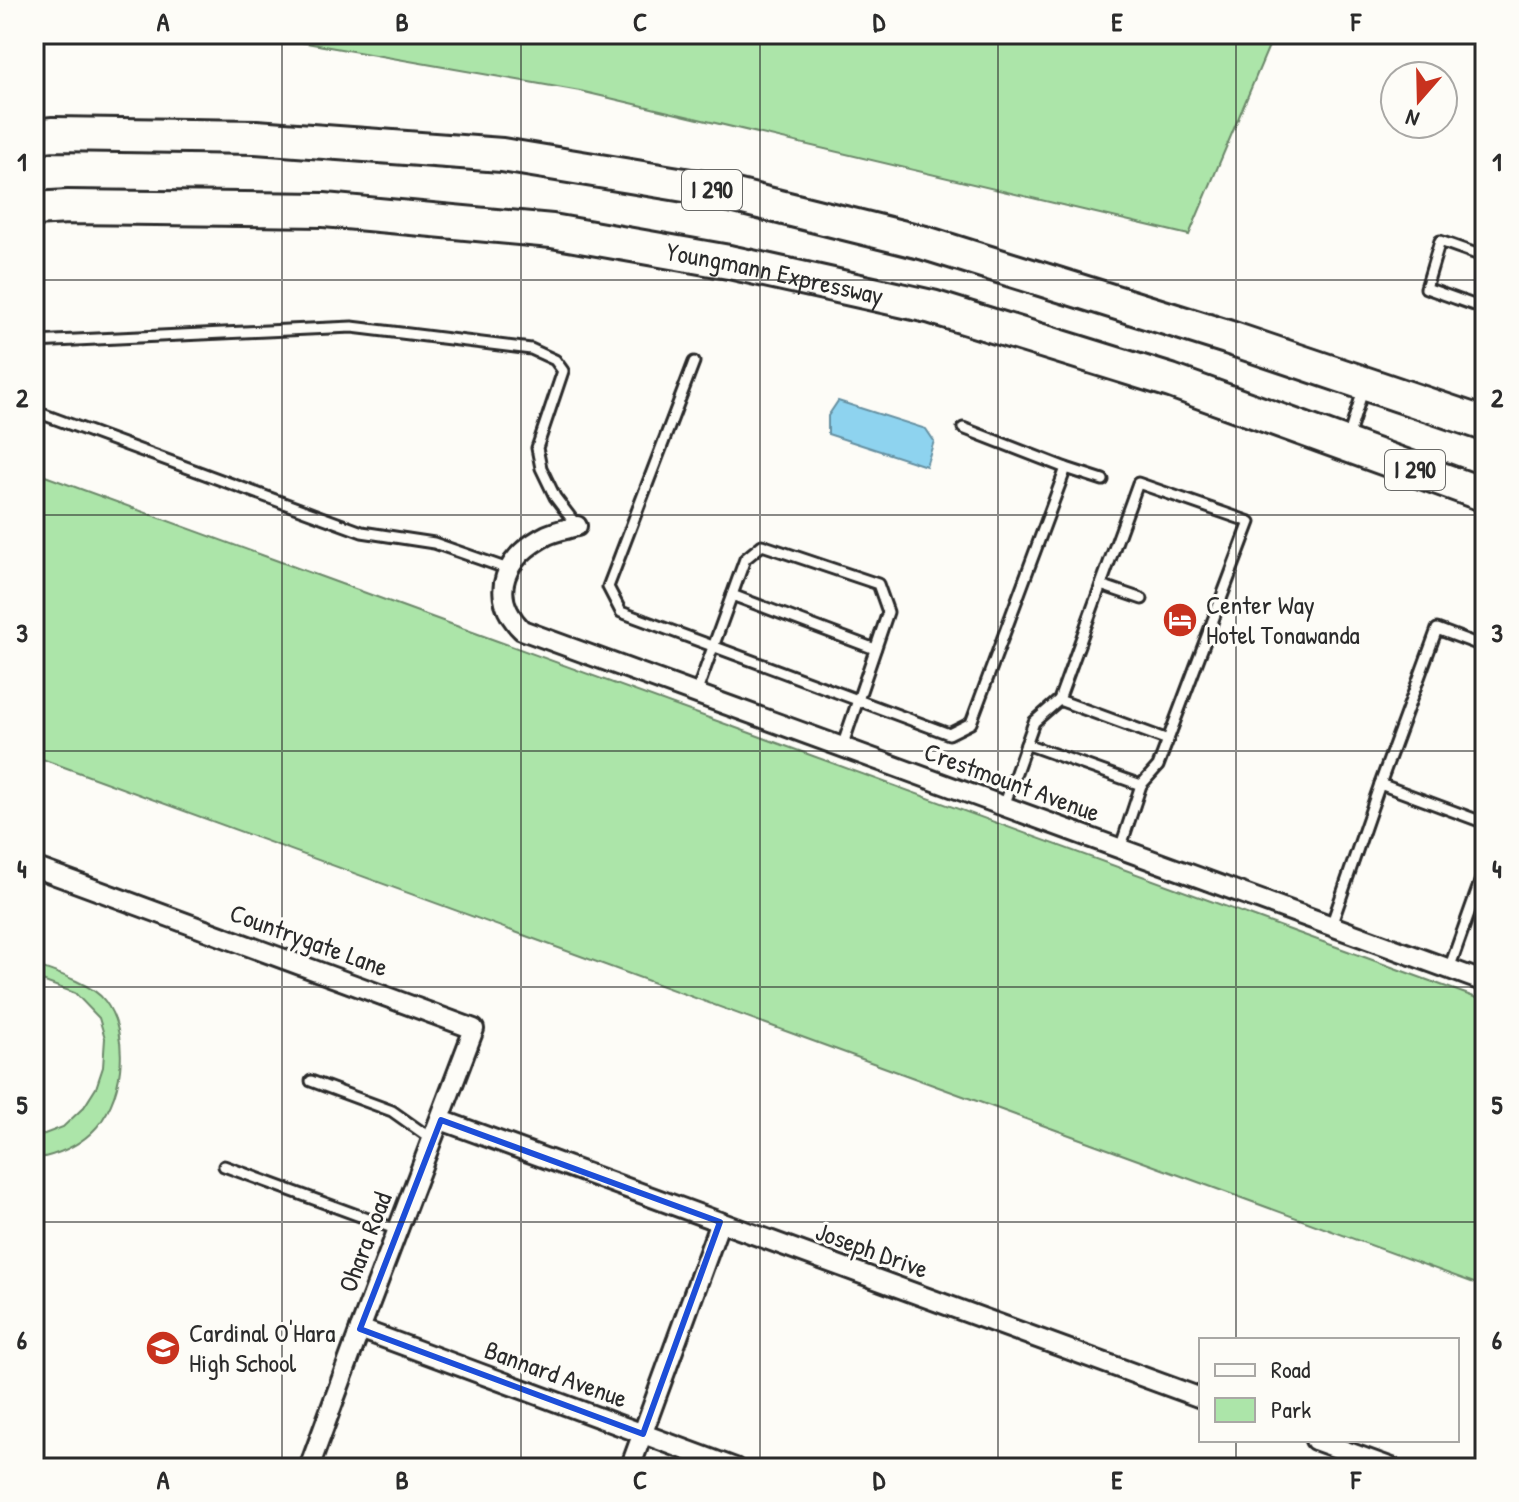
<svg xmlns="http://www.w3.org/2000/svg" width="1519" height="1502" font-family="'Patrick Hand',sans-serif">
  <style>
    .green { fill: #ace5a9; stroke: #6c886a; stroke-width: 2 }
    .water { fill: #8ed3ef; stroke: #6690a1; stroke-width: 2 }
    .lines { fill: none; stroke-linecap: round; stroke-linejoin: round }
    .lane-casing { stroke: #2b2b2b; stroke-width: 15 }
    .street-casing { stroke: #2b2b2b; stroke-width: 24 }
    .highway-casing { stroke: #2b2b2b; stroke-width: 38 }
    .lane { stroke: #fdfcf7; stroke-width: 9 }
    .street { stroke: #fdfcf7; stroke-width: 18 }
    .highway { stroke: #fdfcf7; stroke-width: 32 }
    .marked { fill: none; stroke: #1d4ed8; stroke-width: 6; stroke-linejoin: round }
    .grid { fill: none; stroke: #2b2b2b; stroke-width: 2; stroke-opacity: 0.55 }
    .labels { text-anchor: middle; stroke-width: 6; stroke-linejoin: round; paint-order: stroke }
    .shield { fill: #fdfcf7; stroke: #6a6a68; stroke-width: 2 }
    .shield-label { font-size: 24px; font-weight: bold; fill: #2b2b2b }
    .street-label { font-size: 26px; fill: #2b2b2b; stroke: #fdfcf7 }
    .poi-label { font-size: 26px; fill: #2b2b2b; stroke: #fdfcf7; text-anchor: start }
    .neatline { fill: none; stroke: #2b2b2b; stroke-width: 3 }
    .grid-label { font-size: 26px; text-anchor: middle; font-weight: bold; fill: #2b2b2b }
  </style>
  <rect width="100%" height="100%" fill="#fdfcf7"/>
  <filter id="ink" filterUnits="userSpaceOnUse"><feTurbulence type="fractalNoise" baseFrequency=".0125" numOctaves="2"/><feDisplacementMap in="SourceGraphic" scale="16" xChannelSelector="R" yChannelSelector="G"/><feConvolveMatrix kernelMatrix="1 2 1 2 8 2 1 2 1" color-interpolation-filters="sRGB"/></filter>
  <g filter="url(#ink)">
    <!-- green -->
    <g class="green">
      <polygon points="255,34 1274,34 1189,235 580,91"/>
      <polygon points="34,472 1485,1001 1485,1287 34,756"/>
      <path d="M 34,965 C 54,972 93,984 105,1001 C 131,1036 124,1103 91,1133 C 76,1147 56,1155 36,1159 L 34,1159 L 34,1138 L 63,1127 L 84,1107 L 96,1088 L 103,1067 L 105,1038 L 99,1018 L 75,993 L 34,978 Z"/>
    </g>
    <!-- water -->
    <polygon class="water" points="838,401 926,429 934,441 926,466 828,434 828,416"/>
    <g class="lines">
      <!-- lane casing -->
      <g class="lane-casing">
        <g id="lane">
          <polyline points="1485,257 1440,241 1426,288 1485,309"/>
          <polyline points="34,342 352,327 531,349 555,360 563,371 537,448 541,468 555,497 577,526"/>
          <polyline points="694,362 608,587 621,612 949,734 971,723 1066,468"/>
          <polyline points="34,411 362,532 434,543 508,569"/>
          <polyline points="963,428 1066,468 1103,480"/>
          <polyline points="1348,438 1364,387"/>
          <polyline points="1101,585 1142,599"/>
          <polyline points="732,595 875,649"/>
          <polyline points="696,694 745,559 762,545 878,584 888,612 842,747"/>
          <polyline points="1059,700 1168,740"/>
          <polyline points="1026,744 1141,785"/>
          <polyline points="1380,784 1485,823"/>
          <polyline points="1004,806 1034,722 1059,700 1138,483 1250,522 1158,766 1141,785 1120,849"/>
          <polyline points="1331,926 1380,784 1437,629 1485,647"/>
          <polyline points="1449,969 1485,868"/>
          <polyline points="311,1081 392,1111 433,1140"/>
          <polyline points="224,1166 398,1230"/>
        </g>
      </g>
      <!-- street casing -->
      <g class="street-casing">
        <g id="street">
          <path d="M 577,526 C 567,529 556,531 547,535 C 506,556 486,594 522,630 L 1485,982"/>
          <polyline points="34,867 474,1029 360,1329 309,1468"/>
          <polyline points="441,1120 1201,1398"/>
          <polyline points="360,1329 735,1468"/>
          <polyline points="1315,1440 1392,1468"/>
          <polyline points="630,1468 720,1222"/>
        </g>
      </g>
      <!-- highway casing -->
      <g class="highway-casing">
        <g id="highway">
          <polyline points="34,136 53,134 256,137 502,155 703,188 925,243 1227,337 1485,424"/>
          <path id="s1" d="M 34,209 L 68,207 L 324,210 L 552,231 L 729,262 L 932,307 L 1171,381 L 1485,495"/>
        </g>
      </g>
      <!-- lane -->
      <use href="#lane" class="lane"/>
      <!-- street -->
      <use href="#street" class="street"/>
      <!-- highway -->
      <use href="#highway" class="highway"/>
    </g>
  </g>
  <!-- marked area -->
  <path class="marked" d="M 441,1120 L 720,1222 L 643,1434 L 360,1329 Z"/>
  <!-- grid -->
  <path class="grid" d="M 282,34 L 282,1468M 521,34 L 521,1468M 760,34 L 760,1468M 998,34 L 998,1468M 1236,34 L 1236,1340M 34,280 L 1485,280M 34,515 L 1485,515M 34,751 L 1485,751M 34,987 L 1485,987M 34,1222 L 1485,1222M 1236,1440 L 1236,1468"/>
  <!-- icons -->
  <defs>
    <g id="hotel-disc" transform="scale(1.8)"><circle r="9.5" fill="#c8321e" stroke="#fdfcf7"/><path d="M-6-4.5h1.5V1H6V5H4.5V3h-9V5H-6ZM-4 0a1.8 1.8 0 1 1 3.6 0ZM.5 0V-2.5h3Q6-2.5 6 0Z" fill="#fff"/></g>
    <g id="school-disc" transform="scale(1.8)"><circle r="9.5" fill="#c8321e" stroke="#fdfcf7"/><path d="M0-5L7-2L0 1L-7-2ZM-4 1L0 2.5L4 1V4Q0 6-4 4Z" fill="#fff"/></g>
  </defs>
  <g fill-rule="evenodd">
    <use href="#hotel-disc" x="1180" y="620"/>
    <use href="#school-disc" x="163" y="1348"/>
  </g>
  <g class="labels">
    <!-- shield labels -->
    <g class="shield">
      <rect x="682" y="170" width="60" height="40" rx="6"/>
      <rect x="1385" y="450" width="60" height="40" rx="6"/>
    </g>
    <g class="shield-label">
      <text x="712" y="198">I 290</text>
      <text x="1415" y="478">I 290</text>
    </g>
    <!-- street labels -->
    <g class="street-label">
      <text dy="9" stroke="none"><textPath href="#s1" startOffset="746">Youngmann Expressway</textPath></text>
      <text transform="translate(1012 782) rotate(20)" y="9">Crestmount Avenue</text>
      <text transform="translate(309 940) rotate(20)" y="9">Countrygate Lane</text>
      <text transform="translate(365 1242) rotate(-69)" y="9">Ohara Road</text>
      <text transform="translate(872 1250) rotate(20)" y="9">Joseph Drive</text>
      <text transform="translate(556 1374) rotate(20)" y="9">Bannard Avenue</text>
    </g>
    <!-- poi labels -->
    <g class="poi-label">
      <text x="1206" y="614">Center Way<tspan x="1206" dy="30">Hotel Tonawanda</tspan></text>
      <text x="189" y="1342">Cardinal O'Hara<tspan x="189" dy="30">High School</tspan></text>
    </g>
  </g>
  <!-- margin -->
  <rect width="1519" height="1502" fill="none" stroke="#fdfcf7" stroke-width="88"/>
  <!-- legend -->
  <rect x="1199" y="1338" width="260" height="104" fill="#fdfcf7" stroke="#a9a8a5" stroke-width="2"/>
  <rect x="1215" y="1364" width="40" height="12" fill="#fdfcf7" stroke="#a9a8a5" stroke-width="2"/>
  <text x="1271" y="1378" font-size="24" fill="#2b2b2b">Road</text>
  <rect x="1215" y="1398" width="40" height="24" fill="#ace5a9" stroke="#a9a8a5" stroke-width="2"/>
  <text x="1271" y="1418" font-size="24" fill="#2b2b2b">Park</text>
  <!-- north arrow -->
  <g transform="translate(1419 100) rotate(200)"><circle r="38" fill="#fdfcf7" stroke="#a9a8a5" stroke-width="2"/>
  <path d="M0-6L14 30L0 20L-14 30Z" fill="#c8321e"/>
  <text y="-12" font-size="22" font-weight="bold" text-anchor="middle" fill="#2b2b2b">N</text>
  </g>
  <rect x="44" y="44" width="1431" height="1414" class="neatline"/>
  <g class="grid-label">
    <text x="163" y="31">A</text>
    <text x="402" y="31">B</text>
    <text x="640" y="31">C</text>
    <text x="879" y="31">D</text>
    <text x="1117" y="31">E</text>
    <text x="1356" y="31">F</text>
    <text x="22" y="171">1</text>
    <text x="1497" y="171">1</text>
    <text x="22" y="407">2</text>
    <text x="1497" y="407">2</text>
    <text x="22" y="642">3</text>
    <text x="1497" y="642">3</text>
    <text x="22" y="878">4</text>
    <text x="1497" y="878">4</text>
    <text x="22" y="1114">5</text>
    <text x="1497" y="1114">5</text>
    <text x="22" y="1349">6</text>
    <text x="1497" y="1349">6</text>
    <text x="163" y="1489">A</text>
    <text x="402" y="1489">B</text>
    <text x="640" y="1489">C</text>
    <text x="879" y="1489">D</text>
    <text x="1117" y="1489">E</text>
    <text x="1356" y="1489">F</text>
  </g>
</svg>
